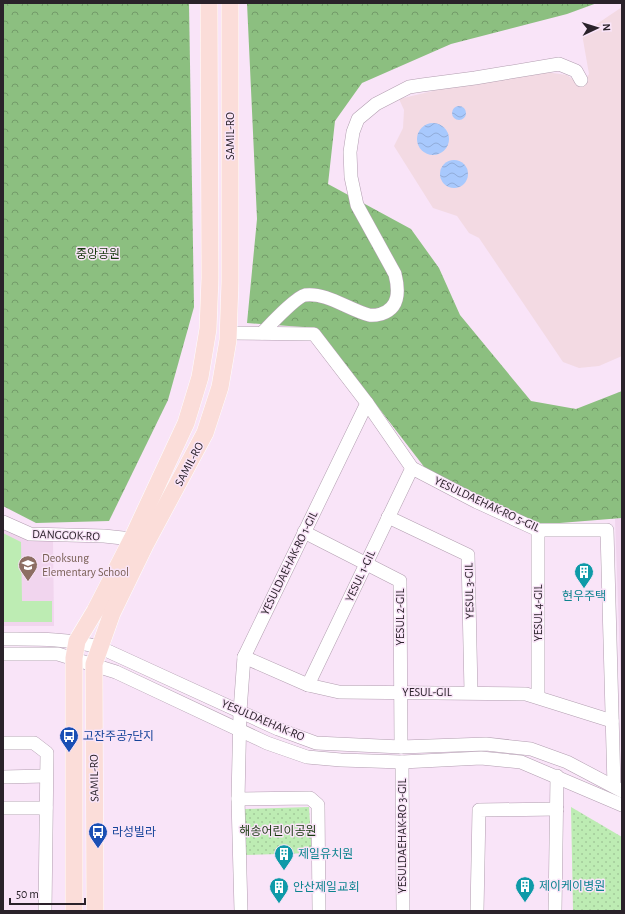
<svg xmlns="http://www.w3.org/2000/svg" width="625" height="914" font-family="'Alegreya Sans','Noto Sans KR',sans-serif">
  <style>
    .industrial { fill: #f3dae3 }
    .built { fill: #f1d5ee }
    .grass { fill: url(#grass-dots) }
    .forest { fill: url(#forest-crowns) }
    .pitch { fill: #bdecb3 }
    .water { fill: url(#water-waves) }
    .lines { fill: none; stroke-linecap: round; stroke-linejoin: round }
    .minor-casing { stroke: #b29eb0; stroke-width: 14 }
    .major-casing { stroke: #fff; stroke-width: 18 }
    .minor { stroke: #fff; stroke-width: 13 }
    .major { stroke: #fbddd9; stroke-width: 17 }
    .labels { text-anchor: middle; stroke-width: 3; stroke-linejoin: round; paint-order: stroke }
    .street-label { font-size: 12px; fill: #2a222a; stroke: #f9e4f8 }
    .park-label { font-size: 12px; fill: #183a0f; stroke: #f9e4f8 }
    .education-label { font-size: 12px; fill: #785e54; stroke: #f9e4f8; text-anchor: start }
    .culture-label { font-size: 12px; fill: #0d838f; stroke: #f9e4f8; text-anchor: start }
    .transit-label { font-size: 12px; fill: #164399; stroke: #f9e4f8; text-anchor: start }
  </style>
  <defs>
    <pattern id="grass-dots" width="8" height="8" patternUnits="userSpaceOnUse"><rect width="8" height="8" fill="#bdecb3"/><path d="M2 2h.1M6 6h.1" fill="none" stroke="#a3ca9a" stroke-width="1.8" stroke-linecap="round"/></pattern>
    <pattern id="forest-crowns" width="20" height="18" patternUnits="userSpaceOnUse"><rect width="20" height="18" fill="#8cbf80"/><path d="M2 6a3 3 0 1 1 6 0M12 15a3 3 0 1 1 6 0" fill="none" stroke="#739b69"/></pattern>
    <pattern id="water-waves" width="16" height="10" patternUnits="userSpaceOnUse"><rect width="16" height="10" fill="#a8c9fd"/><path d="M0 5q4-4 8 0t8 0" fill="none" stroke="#91acd9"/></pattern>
  </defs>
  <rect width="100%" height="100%" fill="#f9e4f8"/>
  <!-- industrial -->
  <polygon class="industrial" points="622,7 622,356 599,366 579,368 563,362 479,238 469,233 457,216 433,208 394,146 403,128 404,110 399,99 441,89 546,72 567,75 581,85 589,74 582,34"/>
  <!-- built -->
  <g class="built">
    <polygon points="622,518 622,717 615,519"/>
    <polygon points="3,528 26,539 53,539 54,626 3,626"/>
  </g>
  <!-- grass -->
  <g class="grass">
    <polygon points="309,807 312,853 245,855 245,809"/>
    <polygon points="571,807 622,837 622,911 573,911"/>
  </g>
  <!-- forest -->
  <g class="forest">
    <polygon points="3,3 189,3 194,307 168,400 109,521 36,523 3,506"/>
    <polygon points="247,3 597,3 567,14 451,44 362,83 335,121 328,184 411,229 439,268 460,315 531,401 576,409 622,391 622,518 535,525 425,468 317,328 247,323 257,219"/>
  </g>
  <!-- pitch -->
  <polygon class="pitch" points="3,533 21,542 22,601 52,601 52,622 3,622"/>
  <!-- water -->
  <g class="water">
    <circle cx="459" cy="113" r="7"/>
    <circle cx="433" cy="139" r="16"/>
    <circle cx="454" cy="174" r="14"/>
  </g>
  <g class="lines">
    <!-- minor casing -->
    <g class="minor-casing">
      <g id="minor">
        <polyline points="229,333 314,334 367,403 412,468 477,502 538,530 607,530 614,786"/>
        <path d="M 262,333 C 270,325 296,297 305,295 C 326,292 349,310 369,315 C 373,316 377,315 381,314 C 400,308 399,290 395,274 L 357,205 L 351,177 L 350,152 L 353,132 L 358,119 L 376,104 L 409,87 L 422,85 L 475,78 L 559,64 L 576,71 L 581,80"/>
        <polyline points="388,517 468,555 471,692"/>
        <polyline points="3,522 30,534 104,536 132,539"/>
        <polyline points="304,532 400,581 401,747"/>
        <path d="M 3,639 C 37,639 65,638 99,647 L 278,729 L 316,743 L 401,747 L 486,744 L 531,749 L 567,762 L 622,791"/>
        <polyline points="3,654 58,654 116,672 267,743 307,757 341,760 402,762 481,758 521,762 622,805"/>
        <polyline points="244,657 308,685 339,692 526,694 612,721"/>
        <polyline points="308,685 412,468"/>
        <polyline points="538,696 538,530"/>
        <polyline points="3,743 34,743 47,753 45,911"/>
        <polyline points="402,762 403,911"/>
        <polyline points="3,777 46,776"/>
        <polyline points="238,799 310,798 318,805 319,911"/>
        <polyline points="3,808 46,808"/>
        <polyline points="241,911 238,799 240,711 244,657 367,403"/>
        <polyline points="477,911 479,810 557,809"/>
        <polyline points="555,911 557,776"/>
      </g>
    </g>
    <!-- major casing -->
    <g class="major-casing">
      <g id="major">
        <polyline points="74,911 74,658 77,641 95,611 132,539 186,423 200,377 208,329 210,278 209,3"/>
        <polyline points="95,911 94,664 112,613 145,545 205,433 220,387 228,340 230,282 230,3"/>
      </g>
    </g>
    <!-- minor -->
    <use href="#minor" class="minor"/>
    <!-- major -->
    <use href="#major" class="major"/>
  </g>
  <!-- icons -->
  <defs>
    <g id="school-pin" transform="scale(1)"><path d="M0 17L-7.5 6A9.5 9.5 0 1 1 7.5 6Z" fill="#8d6e63" stroke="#f9e4f8"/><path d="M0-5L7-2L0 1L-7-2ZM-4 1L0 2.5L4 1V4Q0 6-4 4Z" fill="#fff"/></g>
    <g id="building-pin" transform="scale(1)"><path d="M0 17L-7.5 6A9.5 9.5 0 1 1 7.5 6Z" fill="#0f9aa8" stroke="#f9e4f8"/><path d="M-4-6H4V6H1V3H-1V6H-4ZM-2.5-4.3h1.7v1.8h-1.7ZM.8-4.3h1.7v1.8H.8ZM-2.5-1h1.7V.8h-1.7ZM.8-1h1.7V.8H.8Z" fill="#fff"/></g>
    <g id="bus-pin" transform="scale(1)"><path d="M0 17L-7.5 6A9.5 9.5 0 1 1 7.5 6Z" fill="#1a4fb4" stroke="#f9e4f8"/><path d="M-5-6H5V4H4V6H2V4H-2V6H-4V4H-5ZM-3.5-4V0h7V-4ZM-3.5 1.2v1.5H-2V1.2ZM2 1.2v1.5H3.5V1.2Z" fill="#fff"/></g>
  </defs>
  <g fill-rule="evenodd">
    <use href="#school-pin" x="28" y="565"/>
    <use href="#building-pin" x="584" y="572"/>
    <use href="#bus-pin" x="69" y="736"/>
    <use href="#bus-pin" x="98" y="832"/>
    <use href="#building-pin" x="284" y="854"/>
    <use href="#building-pin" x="525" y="886"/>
    <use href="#building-pin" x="279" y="887"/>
  </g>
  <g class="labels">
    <!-- street labels -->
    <g class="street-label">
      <text transform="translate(230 136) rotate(-90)" y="4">SAMIL-RO</text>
      <text transform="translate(189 464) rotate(-62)" y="4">SAMIL-RO</text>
      <text transform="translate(487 504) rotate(25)" y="4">YESULDAEHAK-RO 5-GIL</text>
      <text transform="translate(66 535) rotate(2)" y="4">DANGGOK-RO</text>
      <text transform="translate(289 563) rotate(-64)" y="4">YESULDAEHAK-RO 1-GIL</text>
      <text transform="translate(360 576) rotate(-65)" y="4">YESUL 1-GIL</text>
      <text transform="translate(469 591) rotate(-91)" y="4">YESUL 3-GIL</text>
      <text transform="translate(538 613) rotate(-90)" y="4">YESUL 4-GIL</text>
      <text transform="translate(400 617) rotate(-90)" y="4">YESUL 2-GIL</text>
      <text x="427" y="696">YESUL-GIL</text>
      <text transform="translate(263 720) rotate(23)" y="4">YESULDAEHAK-RO</text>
      <text transform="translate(94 778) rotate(-91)" y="4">SAMIL-RO</text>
      <text transform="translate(402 836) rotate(-90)" y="4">YESULDAEHAK-RO 3-GIL</text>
    </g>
    <!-- park labels -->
    <g class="park-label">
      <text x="98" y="258">중앙공원</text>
      <text x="278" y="835">해송어린이공원</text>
    </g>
    <!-- education labels -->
    <g class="education-label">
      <text x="42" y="562">Deoksung<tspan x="42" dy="14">Elementary School</tspan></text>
    </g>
    <!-- culture labels -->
    <g class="culture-label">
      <text x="584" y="600" text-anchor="middle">현우주택</text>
      <text x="298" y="858">제일유치원</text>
      <text x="539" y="890">제이케이병원</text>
      <text x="293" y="891">안산제일교회</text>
    </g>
    <!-- transit labels -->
    <g class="transit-label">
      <text x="83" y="740">고잔주공7단지</text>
      <text x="112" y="836">라성빌라</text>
    </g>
  </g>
  <!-- border -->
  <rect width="625" height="914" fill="none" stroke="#2a222a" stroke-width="8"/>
  <!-- north arrow -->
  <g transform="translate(597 28) rotate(86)" stroke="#f9e4f8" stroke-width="3" paint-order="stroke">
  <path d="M0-3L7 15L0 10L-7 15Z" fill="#2a222a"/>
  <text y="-6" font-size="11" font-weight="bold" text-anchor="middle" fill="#2a222a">N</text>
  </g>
  <!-- scale -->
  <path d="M10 898v6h75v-6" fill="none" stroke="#2a222a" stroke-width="2"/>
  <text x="16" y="898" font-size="12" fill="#2a222a" stroke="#f9e4f8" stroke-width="3" paint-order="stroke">50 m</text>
</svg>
